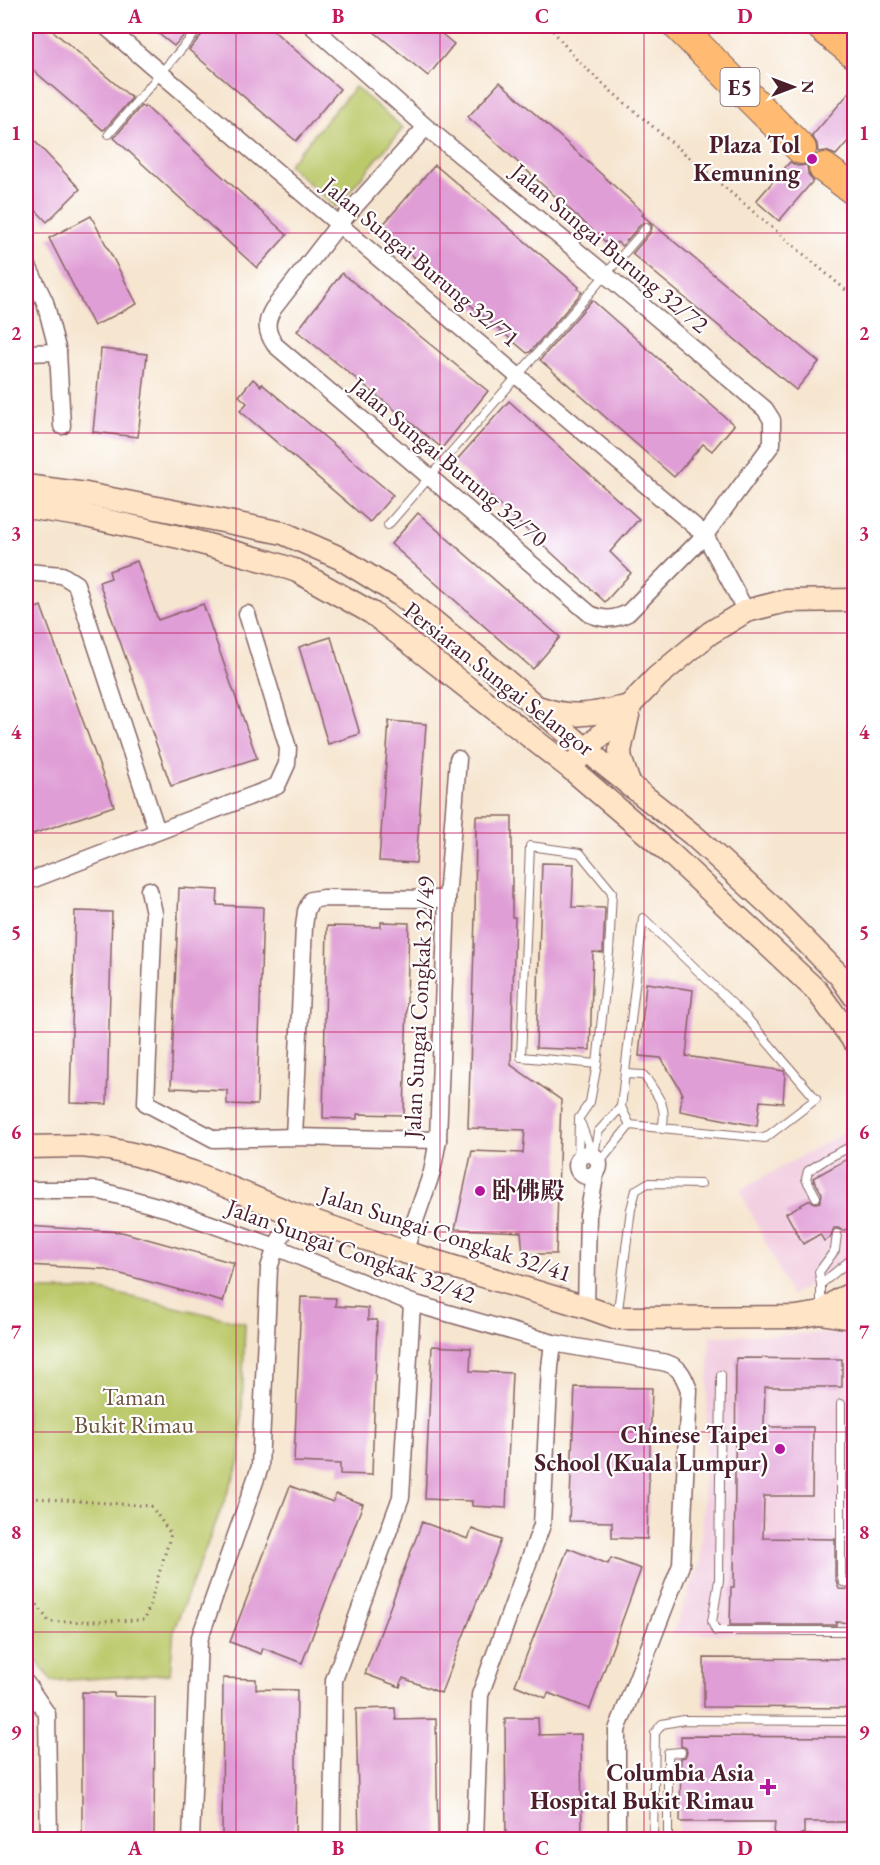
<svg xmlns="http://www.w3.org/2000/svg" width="880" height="1865" font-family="'EB Garamond','Noto Serif SC',serif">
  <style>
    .built { fill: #f2cfe1 }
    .green { fill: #bcc96b; stroke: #83744b; stroke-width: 1.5 }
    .building { fill: #e09ed6 }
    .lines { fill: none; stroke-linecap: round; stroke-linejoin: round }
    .lane-casing { stroke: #866464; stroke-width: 10 }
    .street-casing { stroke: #866464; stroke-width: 19 }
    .secondary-casing { stroke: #866464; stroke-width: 25 }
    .highway-casing { stroke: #866464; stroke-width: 32 }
    .path { stroke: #866464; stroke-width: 3; stroke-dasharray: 1.5 4.5; stroke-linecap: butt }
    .lane { stroke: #fff; stroke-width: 8 }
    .street { stroke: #fff; stroke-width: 16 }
    .secondary { stroke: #ffe4c6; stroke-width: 22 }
    .highway { stroke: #febb71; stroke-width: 30 }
    .grid { fill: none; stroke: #c2185b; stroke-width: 1.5; stroke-opacity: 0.55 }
    .poi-dot { fill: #b5179e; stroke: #fff; stroke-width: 2 }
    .labels { text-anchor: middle; stroke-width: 4.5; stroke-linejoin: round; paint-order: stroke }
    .shield { fill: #fff; stroke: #80626b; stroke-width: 1.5 }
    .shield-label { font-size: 22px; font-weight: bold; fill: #4a1f2b }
    .poi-label { font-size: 24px; font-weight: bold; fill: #4a1f2b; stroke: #fff; text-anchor: end }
    .street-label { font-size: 24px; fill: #4a1f2b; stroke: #fff }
    .park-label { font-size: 24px; fill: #6c523e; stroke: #fff }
    .neatline { fill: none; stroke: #c2185b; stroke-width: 2 }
    .grid-label { font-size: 20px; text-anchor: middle; font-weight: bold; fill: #c2185b }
  </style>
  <rect width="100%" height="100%" fill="#fff"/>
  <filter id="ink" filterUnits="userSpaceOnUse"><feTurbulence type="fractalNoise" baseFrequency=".0167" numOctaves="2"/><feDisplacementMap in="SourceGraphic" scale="12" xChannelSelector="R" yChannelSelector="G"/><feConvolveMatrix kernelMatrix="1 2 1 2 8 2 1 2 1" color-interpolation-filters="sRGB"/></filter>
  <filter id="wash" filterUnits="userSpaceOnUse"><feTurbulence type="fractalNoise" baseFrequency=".008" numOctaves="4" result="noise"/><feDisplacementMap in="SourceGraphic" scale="24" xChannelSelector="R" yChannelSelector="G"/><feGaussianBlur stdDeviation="1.35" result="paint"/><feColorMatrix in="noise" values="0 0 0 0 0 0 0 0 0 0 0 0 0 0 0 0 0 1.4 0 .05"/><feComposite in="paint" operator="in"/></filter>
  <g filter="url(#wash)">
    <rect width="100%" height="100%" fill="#f6e5cf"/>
    <!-- built -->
    <g class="built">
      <polygon points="854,1127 854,1260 791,1295 740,1190"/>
      <polygon points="854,1331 854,1635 672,1634 700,1563 710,1336 846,1333"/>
      <polygon points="679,1728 854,1730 854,1839 678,1840"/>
    </g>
    <!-- green -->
    <g class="green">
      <polygon points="355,87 403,128 336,207 288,165"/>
      <polygon points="26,1290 101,1290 245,1323 240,1461 174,1629 170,1674 52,1681 26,1647"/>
    </g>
    <g id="blocks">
      <!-- building -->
      <g class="building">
        <polygon points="26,26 47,26 132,98 105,129 103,130 26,64"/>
        <polygon points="149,26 193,26 174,46"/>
        <polygon points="207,26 268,26 340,89 296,141 189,50 206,30"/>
        <polygon points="367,26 432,26 454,44 428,76"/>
        <polygon points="500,82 644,213 642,215 819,362 796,390 632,254 651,232 652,226 650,223 642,223 622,246 617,242 612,248 468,117"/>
        <polygon points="855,86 855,133 836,155 826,151 818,152 817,144 812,136"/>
        <polygon points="141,106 144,108 145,106 287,235 257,268 114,138"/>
        <polygon points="26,132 80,189 47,222 26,200"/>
        <polygon points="790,162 797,166 807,165 808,174 813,181 779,221 756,201"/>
        <polygon points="435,165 579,287 578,289 582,292 530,352 527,353 380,228"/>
        <polygon points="91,216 137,304 94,326 49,238"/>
        <polygon points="342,273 488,391 442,448 297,331"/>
        <polygon points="592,300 734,425 712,451 703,444 674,477 540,360"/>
        <polygon points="101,349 147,354 138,437 93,432"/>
        <polygon points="253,379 261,386 262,384 393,495 370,522 240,411 247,403 239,396"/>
        <polygon points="509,401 639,519 610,552 631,573 605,602 454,463"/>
        <polygon points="418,513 560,637 533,669 391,544"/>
        <polygon points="137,561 158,620 203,604 257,758 171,786 99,582 111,578 109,571"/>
        <polygon points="41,606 114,806 30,835 26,822 26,612"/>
        <polygon points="331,637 360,734 328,744 299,647"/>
        <polygon points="389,721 426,724 416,863 379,861"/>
        <polygon points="476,816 512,816 512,917 515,917 511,1065 561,1100 556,1254 523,1254 521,1232 455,1229 472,1151 523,1153 525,1130 468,1128 475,917"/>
        <polygon points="542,863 574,864 572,907 605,908 603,953 593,952 590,1050 536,1048"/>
        <polygon points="179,888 218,890 217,905 263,907 257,1105 227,1104 227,1090 171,1088"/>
        <polygon points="75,911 112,912 107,1104 70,1103"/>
        <polygon points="381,922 409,923 404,1115 357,1114 357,1119 323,1118 327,926 381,927"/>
        <polygon points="646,983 693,990 686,1056 784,1071 785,1073 783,1103 760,1101 757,1126 680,1111 682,1092 661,1058 639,1056"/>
        <polygon points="849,1158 855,1169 855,1224 843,1231 838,1228 834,1228 830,1238 824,1241 820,1234 803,1244 786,1213 810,1200 815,1203 820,1202 822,1194 813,1178"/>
        <polygon points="26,1226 122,1232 234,1263 223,1302 103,1269 26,1265"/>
        <polygon points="301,1297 336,1298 335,1306 368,1308 368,1320 377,1320 372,1475 340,1474 340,1464 294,1462"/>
        <polygon points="432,1346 471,1348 470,1371 512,1373 506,1508 472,1506 472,1501 425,1499"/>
        <polygon points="736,1358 842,1359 842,1387 765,1387 764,1427 813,1427 812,1496 764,1496 763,1538 835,1539 835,1577 839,1589 855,1590 855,1623 836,1622 836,1625 730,1625 731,1587 734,1587"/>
        <polygon points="575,1387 652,1388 647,1539 612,1538 612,1522 569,1521"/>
        <polygon points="290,1486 333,1502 336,1494 363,1504 302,1663 263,1648 261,1654 230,1642"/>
        <polygon points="422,1522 468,1539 472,1529 501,1540 441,1693 403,1678 400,1687 365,1674"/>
        <polygon points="568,1548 608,1564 611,1558 641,1569 590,1709 548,1693 546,1698 515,1685"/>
        <polygon points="704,1658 855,1659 855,1708 704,1707"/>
        <polygon points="223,1678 256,1679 256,1689 297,1690 295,1839 222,1839"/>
        <polygon points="82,1692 114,1693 114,1696 155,1697 154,1839 82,1839"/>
        <polygon points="395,1708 396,1720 436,1719 438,1839 359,1839 356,1709"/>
        <polygon points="505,1718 538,1718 539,1735 581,1734 582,1839 506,1839"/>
        <polygon points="681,1736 855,1737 855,1822 804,1822 804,1833 799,1835 798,1839 780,1839 779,1835 774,1833 775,1822 680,1822 681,1758 685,1757 687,1752 686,1748 681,1746"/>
      </g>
    </g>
  </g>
  <g filter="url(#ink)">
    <use href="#blocks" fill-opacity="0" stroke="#866464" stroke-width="1.5"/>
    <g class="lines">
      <!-- lane casing -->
      <g class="lane-casing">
        <g id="lane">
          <polyline points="109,134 201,26"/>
          <polyline points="388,525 646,228"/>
          <polygon points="643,918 746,1017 816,1099 765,1138 630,1125 621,1107"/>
          <path d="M 625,1074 L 643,1075 L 646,1078 C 658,1097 668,1106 662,1129"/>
          <polyline points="581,1124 592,1154"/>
          <polyline points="594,1155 598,1132 621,1107"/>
          <polyline points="578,1162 579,1118 590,1102 597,1064 609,953 612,892 580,853 530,846 521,1057 597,1064"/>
          <polyline points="599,1163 630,1125"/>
          <polyline points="816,1197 806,1179 808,1171 828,1158 854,1145"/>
          <polyline points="821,1284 819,1272 835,1250 837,1234"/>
          <polyline points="821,1310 821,1284 854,1257"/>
          <polyline points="617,1318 631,1209 636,1190 648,1183 701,1184"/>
          <polyline points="721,1375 719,1580 712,1622 716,1631 854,1631"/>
          <polyline points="841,1404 841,1575 843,1582 854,1584"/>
          <polyline points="804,1839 845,1840"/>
          <polyline points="653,1840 655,1733 662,1724 684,1720 854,1721"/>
          <polyline points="668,1840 774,1839"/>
          <polyline points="668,1840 668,1753 681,1752"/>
        </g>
      </g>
      <!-- street casing -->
      <g class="street-casing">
        <g id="street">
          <polyline points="105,26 705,535 746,611"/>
          <path d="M 312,26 L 426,127 L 605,274 L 765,409 L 772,420 L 772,444 L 705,535 L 628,613 C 614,620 604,620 590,614 L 275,345 C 266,332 265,322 273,309 L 339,224 L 426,127"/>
          <polyline points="26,262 45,302 58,352 62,426"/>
          <polyline points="26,353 58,352"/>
          <polyline points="26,572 62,575 76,584 157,831"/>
          <polyline points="26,882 277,786 287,764 288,748 247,614"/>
          <polyline points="149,890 154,913 146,1103 214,1139 294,1137 438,1140"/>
          <polyline points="294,1137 304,927 306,911 311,900 323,898 447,899"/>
          <circle cx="588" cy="1165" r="11"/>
          <path d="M 26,1190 L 97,1190 L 131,1199 L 168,1209 L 276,1247 L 412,1303 L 553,1343 L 662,1362 C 679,1365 683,1374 689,1390 L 681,1565 L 617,1730 L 617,1840"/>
          <polyline points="404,1252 432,1172 438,1140 447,899 458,759"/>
          <polyline points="586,1307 588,1215 596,1172"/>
          <polyline points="26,1683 47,1714 49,1840"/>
          <polyline points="191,1840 199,1640 260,1467 269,1268 276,1247 293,1214"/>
          <polyline points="332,1840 334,1680 401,1497 412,1303"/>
          <polyline points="475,1840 480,1695 542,1525 550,1367 553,1343"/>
        </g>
      </g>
      <!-- secondary casing -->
      <g class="secondary-casing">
        <g id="secondary">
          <polyline points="26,486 86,494 283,533 340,558 403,597 484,662 601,762 693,835 772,907 840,976 854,996"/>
          <polyline points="26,507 86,516 179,537 270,562 297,571 372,613 570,768 673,856 817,991 854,1041"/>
          <path d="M 541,708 C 575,720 596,713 630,706 L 620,751 L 621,760 L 630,786"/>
          <polyline points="576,761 657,677 710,633 746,611 786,601 854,600"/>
          <polyline points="26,1147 81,1146 109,1149 137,1155 192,1172 293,1214 404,1252 586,1307 617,1318 796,1317 821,1313 840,1299 854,1293"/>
          <polyline points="821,1313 845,1317 854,1314"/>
        </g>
      </g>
      <!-- highway casing -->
      <g class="highway-casing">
        <g id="highway">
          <polyline points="678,26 801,149"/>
          <polyline points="821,26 854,53"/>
          <polyline points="824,168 854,190"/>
        </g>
      </g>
      <!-- path -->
      <g class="path">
        <polyline points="549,26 577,60 612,92 854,297"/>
        <polyline points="26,1502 35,1498 151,1506 171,1534 145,1620 49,1622 26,1588"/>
      </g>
      <!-- lane -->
      <use href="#lane" class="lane"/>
      <!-- street -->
      <use href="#street" class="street"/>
      <!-- secondary -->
      <use href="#secondary" class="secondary"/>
      <!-- highway -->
      <use href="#highway" class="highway"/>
    </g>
  </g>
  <!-- grid -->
  <path class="grid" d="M 236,26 L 236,1840M 440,26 L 440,1840M 644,26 L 644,1840M 26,233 L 854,233M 26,433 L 854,433M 26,633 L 854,633M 26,833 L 854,833M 26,1032 L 854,1032M 26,1232 L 854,1232M 26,1432 L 854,1432M 26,1632 L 854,1632"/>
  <!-- markers -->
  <g class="poi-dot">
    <circle cx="812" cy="159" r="6"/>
    <circle cx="480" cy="1191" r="6"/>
    <circle cx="780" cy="1449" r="6"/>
    <path d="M765 1778h6v6h6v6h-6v6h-6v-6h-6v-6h6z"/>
  </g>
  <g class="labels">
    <!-- shield labels -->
    <rect class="shield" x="720.5" y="68" width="39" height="38" rx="4.5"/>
    <g class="shield-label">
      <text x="740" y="95">E5</text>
    </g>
    <!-- poi labels -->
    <g class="poi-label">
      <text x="800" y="153">Plaza Tol<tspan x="800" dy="28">Kemuning</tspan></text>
      <text x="492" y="1199" text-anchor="start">卧佛殿</text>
      <text x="768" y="1443">Chinese Taipei<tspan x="768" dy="28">School (Kuala Lumpur)</tspan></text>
      <text x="754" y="1781">Columbia Asia<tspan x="754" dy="28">Hospital Bukit Rimau</tspan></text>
    </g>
    <!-- street labels -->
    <g class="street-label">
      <text transform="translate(610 248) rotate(40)" y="8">Jalan Sungai Burung 32/72</text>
      <text transform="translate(421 262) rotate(40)" y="8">Jalan Sungai Burung 32/71</text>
      <text transform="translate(449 462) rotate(40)" y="8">Jalan Sungai Burung 32/70</text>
      <text transform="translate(499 679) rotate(38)" y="8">Persiaran Sungai Selangor</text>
      <text transform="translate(419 1007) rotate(-87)" y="8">Jalan Sungai Congkak 32/49</text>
      <text transform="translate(446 1234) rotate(18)" y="8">Jalan Sungai Congkak 32/41</text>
      <text transform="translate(351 1251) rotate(20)" y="8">Jalan Sungai Congkak 32/42</text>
    </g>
    <!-- park labels -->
    <g class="park-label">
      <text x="134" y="1405">Taman<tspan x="134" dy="28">Bukit Rimau</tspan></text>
    </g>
  </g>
  <!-- margin -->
  <rect width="880" height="1865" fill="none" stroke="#fff" stroke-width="66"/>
  <!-- north arrow -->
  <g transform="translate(793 87) rotate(90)" stroke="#ffffff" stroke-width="4.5" paint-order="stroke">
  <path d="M0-4.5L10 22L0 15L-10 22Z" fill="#4a1f2b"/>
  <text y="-9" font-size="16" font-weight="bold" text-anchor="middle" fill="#4a1f2b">N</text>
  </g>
  <rect x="33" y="33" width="814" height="1799" class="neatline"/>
  <g class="grid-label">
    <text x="135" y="23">A</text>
    <text x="338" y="23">B</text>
    <text x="542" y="23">C</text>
    <text x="745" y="23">D</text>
    <text x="16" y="140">1</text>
    <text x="864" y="140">1</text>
    <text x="16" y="340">2</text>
    <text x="864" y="340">2</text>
    <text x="16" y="540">3</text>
    <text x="864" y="540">3</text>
    <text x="16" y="739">4</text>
    <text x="864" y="739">4</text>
    <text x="16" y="939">5</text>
    <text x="864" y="939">5</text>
    <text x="16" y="1139">6</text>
    <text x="864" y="1139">6</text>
    <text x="16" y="1339">7</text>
    <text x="864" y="1339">7</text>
    <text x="16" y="1539">8</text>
    <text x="864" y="1539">8</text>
    <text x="16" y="1739">9</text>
    <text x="864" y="1739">9</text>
    <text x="135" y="1855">A</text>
    <text x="338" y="1855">B</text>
    <text x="542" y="1855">C</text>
    <text x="745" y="1855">D</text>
  </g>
</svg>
